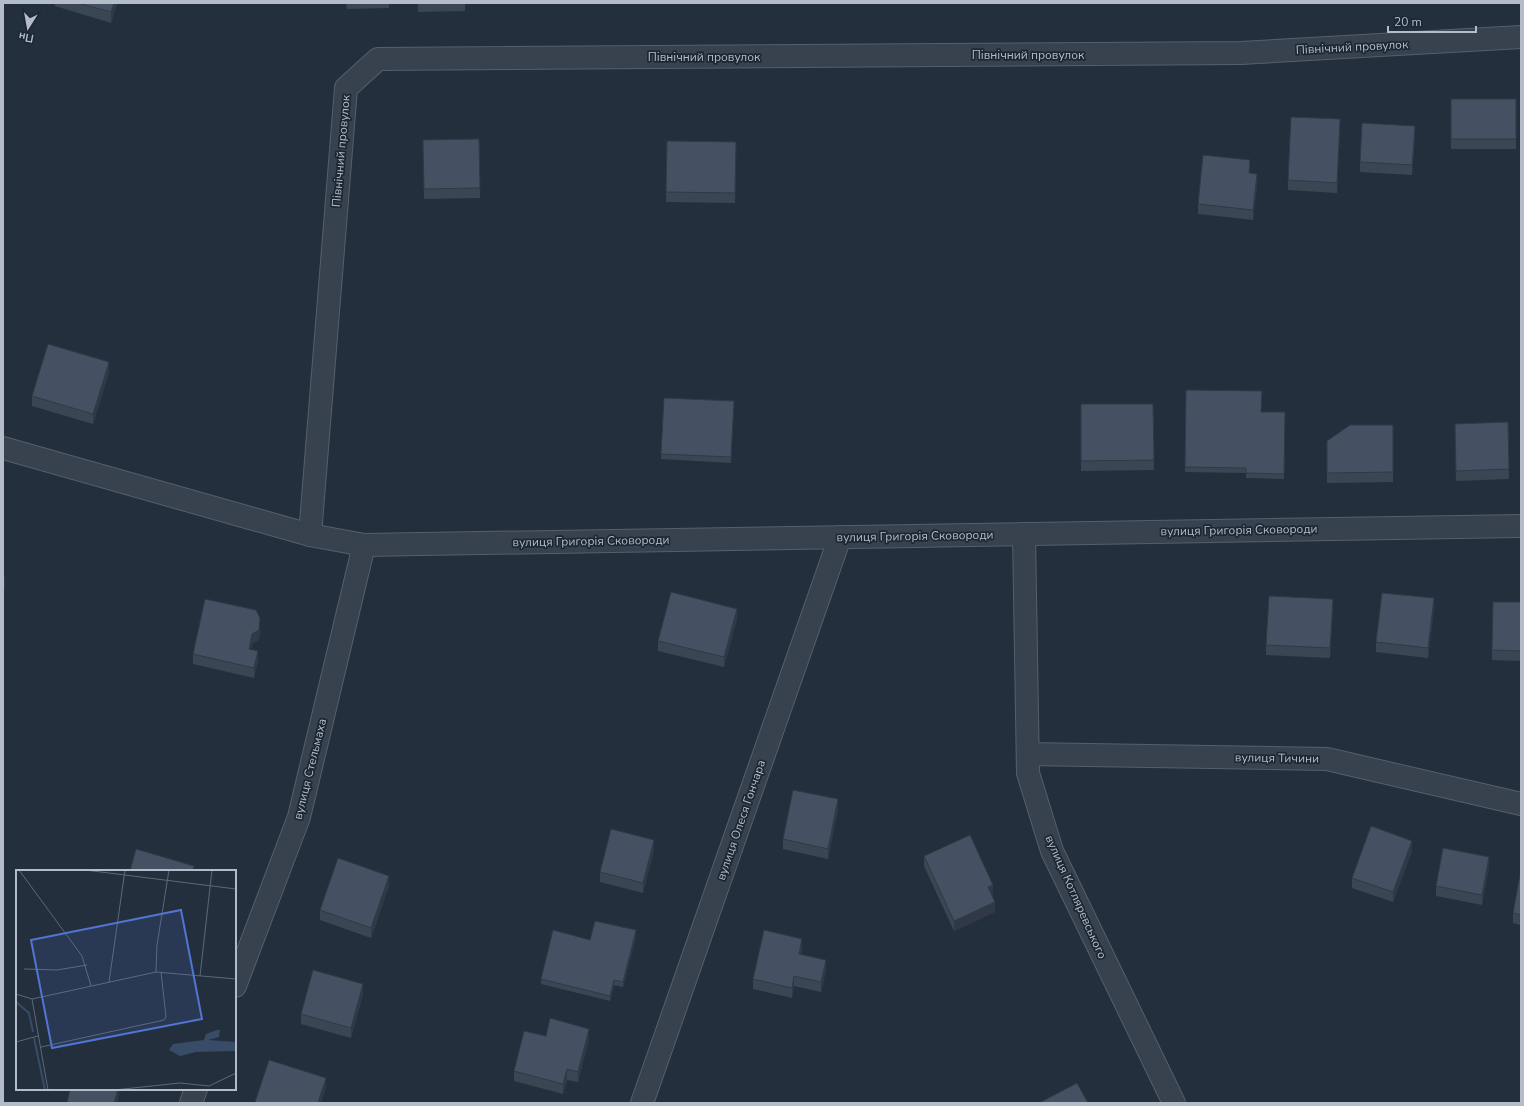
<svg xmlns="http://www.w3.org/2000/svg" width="1524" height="1106" font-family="'Nunito Sans',sans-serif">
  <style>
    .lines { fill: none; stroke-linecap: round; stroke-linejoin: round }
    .minor-casing { stroke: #565f6c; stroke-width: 24 }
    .minor { stroke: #38414e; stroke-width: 22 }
    .wall { fill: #3b4654 }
    .shaded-wall { fill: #303945 }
    .building { fill: #455162; stroke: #303945 }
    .labels { text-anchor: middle; stroke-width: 3.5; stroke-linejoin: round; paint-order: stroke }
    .street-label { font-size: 12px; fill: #b4bcc9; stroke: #1d2633 }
    .inset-river { fill: none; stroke: #394c67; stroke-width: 2 }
    .inset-road { fill: none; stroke: #5e6776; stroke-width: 1 }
    .view { fill: #5274d3; fill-opacity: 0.15; stroke: #5274d3; stroke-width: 2 }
    .inset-edge { fill: none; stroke: #b4bcc9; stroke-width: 2 }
  </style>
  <rect width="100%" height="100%" fill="#242f3e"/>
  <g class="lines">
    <!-- minor casing -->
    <g class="minor-casing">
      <g id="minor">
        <polyline points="3,448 310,535 364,545 1521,526"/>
        <polyline points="1024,534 1028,773 1052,851 1174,1103"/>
        <polyline points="310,535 346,88 378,59 1241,53 1521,37"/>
        <polyline points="1028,754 1327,759 1521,804"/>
        <polyline points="235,986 299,817 364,545"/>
        <polyline points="191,1103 196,1089"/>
        <polyline points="642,1103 840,537"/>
      </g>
    </g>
    <!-- minor -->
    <use href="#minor" class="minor"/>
  </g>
  <!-- wall -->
  <g class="wall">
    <polygon points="55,3 117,3 111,23 55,6"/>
    <polygon points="346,3 389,3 389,8 347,9"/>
    <polygon points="418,3 465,3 465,11 418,12"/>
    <rect x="1451" y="99" width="65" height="50"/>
    <polygon points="1340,129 1337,193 1288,190 1288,180"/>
    <polygon points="1415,136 1412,175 1360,172 1360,162"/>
    <polygon points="479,139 480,198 424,199 423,140"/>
    <polygon points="667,141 736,142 735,203 666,202"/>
    <polygon points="1250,170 1250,173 1257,184 1253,220 1198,214 1198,204"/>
    <polygon points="109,372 93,424 32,406 32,396"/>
    <polygon points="1186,390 1261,412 1285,412 1284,479 1246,478 1246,473 1185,472"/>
    <polygon points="1081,404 1153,404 1154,470 1081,471"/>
    <polygon points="734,406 731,463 661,459 661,454"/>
    <polygon points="1508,422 1509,479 1456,481 1455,434"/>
    <polygon points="1393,425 1393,482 1327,483 1327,441"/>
    <polygon points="1521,602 1521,661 1492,660 1492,650"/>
    <polygon points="1434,608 1428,658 1376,652 1376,642"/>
    <polygon points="1333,609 1330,658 1266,655 1266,645"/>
    <polygon points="737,619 724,667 658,651 658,641"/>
    <polygon points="260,628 259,640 252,644 251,649 258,661 254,678 193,664 193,654"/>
    <polygon points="838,809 828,859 783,849 783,839"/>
    <polygon points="654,850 643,893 600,882 600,872"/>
    <polygon points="1412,851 1393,902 1352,888 1352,878"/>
    <polygon points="924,856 993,895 992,895 995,912 954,931 924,866"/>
    <polygon points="1489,867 1482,905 1436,896 1436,886"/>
    <polygon points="1521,875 1521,925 1513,923 1513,913"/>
    <polygon points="389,886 371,938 320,920 320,910"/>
    <polygon points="636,936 623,987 614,985 610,1001 541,984 541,979 590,940"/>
    <polygon points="802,949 801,954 826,970 821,992 794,986 792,998 753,989 753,979"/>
    <polygon points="363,994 351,1038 301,1024 301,1014"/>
    <polygon points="546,1036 589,1039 578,1082 567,1080 563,1094 514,1081 514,1071"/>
  </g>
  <!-- shaded-wall -->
  <g class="shaded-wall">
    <polygon points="114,3 117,3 111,23 111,12"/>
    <polygon points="1340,119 1340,129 1337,193 1337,183"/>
    <polygon points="1415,126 1415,136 1412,175 1412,165"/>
    <polygon points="1250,160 1250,170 1249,183 1249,173"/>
    <polygon points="1257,174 1257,184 1253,220 1253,210"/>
    <polygon points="109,362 109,372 93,424 93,414"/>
    <polygon points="5,578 5,588 3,596 3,586"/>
    <polygon points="1434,598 1434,608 1428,658 1428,648"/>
    <polygon points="1333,599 1333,609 1330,658 1330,648"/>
    <polygon points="737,609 737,619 724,667 724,657"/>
    <polygon points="260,618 260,628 259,640 252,644 249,659 249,649 252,634"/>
    <polygon points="258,651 258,661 254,678 254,668"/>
    <polygon points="838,799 838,809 828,859 828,849"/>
    <polygon points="654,840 654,850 643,893 643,883"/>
    <polygon points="1412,841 1412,851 1393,902 1393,892"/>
    <polygon points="1489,857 1489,867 1482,905 1482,895"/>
    <polygon points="389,876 389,886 371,938 371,928"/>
    <polygon points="993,885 993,895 988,897 988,887"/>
    <polygon points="995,902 995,912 954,931 954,921"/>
    <polygon points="636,930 636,936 623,987 623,982"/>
    <polygon points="802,939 802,949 799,964 799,954"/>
    <polygon points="826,960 826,970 821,992 821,982"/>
    <polygon points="794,976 794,986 792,998 792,988"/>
    <polygon points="614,980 614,985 610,1001 610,996"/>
    <polygon points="363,984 363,994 351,1038 351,1028"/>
    <polygon points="589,1029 589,1039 578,1082 578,1072"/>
    <polygon points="567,1069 567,1080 563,1094 563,1084"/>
    <polygon points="326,1078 326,1088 321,1103 318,1103"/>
    <polygon points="118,1089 120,1089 117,1103 114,1103"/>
  </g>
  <!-- building -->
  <g class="building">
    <polygon points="78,3 114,3 111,12"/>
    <rect x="1451" y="99" width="65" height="40"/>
    <polygon points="1291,117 1340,119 1337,183 1288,180"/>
    <polygon points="1362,123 1415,126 1412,165 1360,162"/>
    <polygon points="479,139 480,188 424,189 423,140"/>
    <polygon points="667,141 736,142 735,193 666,192"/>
    <polygon points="1203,155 1250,160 1249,173 1257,174 1253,210 1198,204"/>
    <polygon points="48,344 109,362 93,414 32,396"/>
    <polygon points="1186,390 1262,391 1261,412 1285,412 1284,474 1246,473 1246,468 1185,467"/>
    <polygon points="664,398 734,401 731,457 661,454"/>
    <polygon points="1081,404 1153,404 1154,460 1081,461"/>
    <polygon points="1508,422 1509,469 1456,471 1455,424"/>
    <polygon points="1350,425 1393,425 1393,472 1327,473 1327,441"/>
    <polygon points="3,577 5,578 3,586"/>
    <polygon points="671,592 737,609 724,657 658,641"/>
    <polygon points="1382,593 1434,598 1428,648 1376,642"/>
    <polygon points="1269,596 1333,599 1330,648 1266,645"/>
    <polygon points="205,599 256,610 260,618 259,630 252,634 249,649 258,651 254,668 193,654"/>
    <polygon points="1493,602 1521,602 1521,651 1492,650"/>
    <polygon points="793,790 838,799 828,849 783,839"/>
    <polygon points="1371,826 1412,841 1393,892 1352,878"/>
    <polygon points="611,829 654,840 643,883 600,872"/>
    <polygon points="970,835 993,885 988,887 995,902 954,921 924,856"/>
    <polygon points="1443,848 1489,857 1482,895 1436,886"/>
    <polygon points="136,849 194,866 192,871 130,871"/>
    <polygon points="338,858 389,876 371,928 320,910"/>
    <polygon points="1520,875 1521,875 1521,915 1513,913"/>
    <polygon points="595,921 636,930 623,982 614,980 610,996 541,979 553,930 590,940"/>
    <polygon points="764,930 802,939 799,954 826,960 821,982 794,976 792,988 753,979"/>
    <polygon points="313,970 363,984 351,1028 301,1014"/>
    <polygon points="550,1018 589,1029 578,1072 567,1069 563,1084 514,1071 524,1031 546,1036"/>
    <polygon points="269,1060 326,1078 318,1103 257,1103 255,1102"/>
    <polygon points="1077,1083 1088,1103 1041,1103 1041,1102"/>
    <polygon points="70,1089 118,1089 114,1103 67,1103"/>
  </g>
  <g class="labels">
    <!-- street labels -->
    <g class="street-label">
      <text transform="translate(1352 47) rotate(-3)" y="4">Північний провулок</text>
      <text x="1028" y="59">Північний провулок</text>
      <text x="704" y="61">Північний провулок</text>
      <text transform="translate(341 151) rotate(-85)" y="4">Північний провулок</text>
      <text transform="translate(1239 530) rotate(-1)" y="4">вулиця Григорія Сковороди</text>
      <text transform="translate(915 536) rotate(-1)" y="4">вулиця Григорія Сковороди</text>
      <text transform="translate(591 541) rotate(-1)" y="4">вулиця Григорія Сковороди</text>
      <text transform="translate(1277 758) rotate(1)" y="4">вулиця Тичини</text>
      <text transform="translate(310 769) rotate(-76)" y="4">вулиця Стельмаха</text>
      <text transform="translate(741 820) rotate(-71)" y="4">вулиця Олеся Гончара</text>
      <text transform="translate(1076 897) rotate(66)" y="4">вулиця Котляревського</text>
    </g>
  </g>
  <!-- overview -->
  <g transform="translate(16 870)">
    <rect width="220" height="220" fill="#242f3e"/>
    <path d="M 201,160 L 204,160 L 203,167 L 192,170 L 220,172 L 220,181 L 180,182 L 164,186 L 153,180 L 157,174 L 188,170 L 190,164 Z" fill="#394c67"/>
    <path class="inset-river" d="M 0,132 L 13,143 L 17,162M 18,168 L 29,220"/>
    <path class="inset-road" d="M 3,0 L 66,86 L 75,116M 69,0 L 220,19M 8,99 L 41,100 L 71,95M 140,102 L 141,75 L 153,0M 184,106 L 196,0M 93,112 L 109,0M 0,124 L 16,129 L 140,102 L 220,109M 16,129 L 32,220M 0,172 L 22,166M 25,177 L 148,150 L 150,147 L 145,102M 98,220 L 164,213 L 193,216 L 220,203"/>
    <path class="view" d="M 165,40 L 186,149 L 36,178 L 15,70 Z"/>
    <rect width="220" height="220" class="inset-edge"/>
  </g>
  <!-- border -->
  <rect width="1524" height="1106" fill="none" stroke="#b4bcc9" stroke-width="8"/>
  <!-- north arrow -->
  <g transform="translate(28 28) rotate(191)" stroke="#1d2633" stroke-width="3" paint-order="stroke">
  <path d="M0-3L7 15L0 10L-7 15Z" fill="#b4bcc9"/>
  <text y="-6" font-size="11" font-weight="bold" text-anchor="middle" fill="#b4bcc9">Пн</text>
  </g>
  <!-- scale -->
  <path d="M1388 26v6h88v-6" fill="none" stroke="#b4bcc9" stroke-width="2"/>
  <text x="1394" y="26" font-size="12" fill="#b4bcc9" stroke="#1d2633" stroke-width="3" paint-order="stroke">20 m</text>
</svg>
